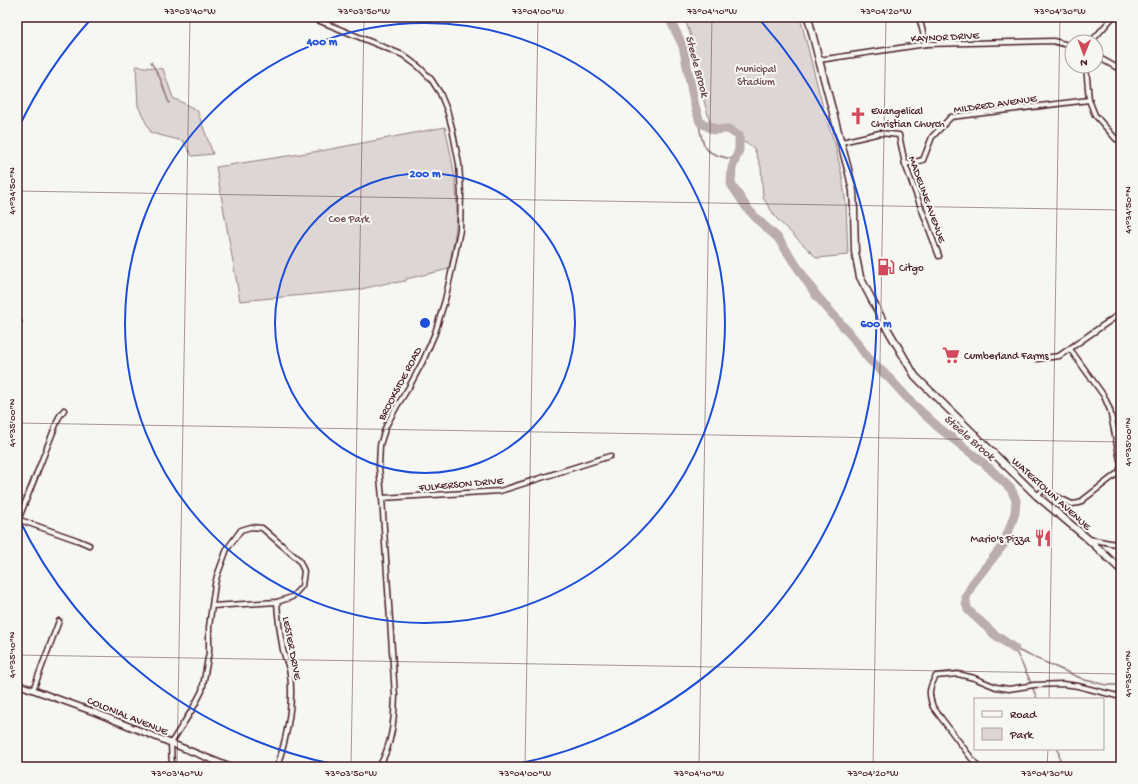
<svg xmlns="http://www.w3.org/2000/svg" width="1138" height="784" font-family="'Gochi Hand',sans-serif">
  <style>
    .green { fill: #ddd6d5; stroke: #947a80 }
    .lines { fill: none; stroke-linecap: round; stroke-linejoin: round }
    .stream { stroke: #8e747a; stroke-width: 1.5 }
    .river { stroke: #bbadae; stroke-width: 9 }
    .minor-casing { stroke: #4a1f2b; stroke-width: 7 }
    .tertiary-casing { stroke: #4a1f2b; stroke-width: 8 }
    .primary-casing { stroke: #4a1f2b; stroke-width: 9 }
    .minor { stroke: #f6f6f2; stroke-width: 4 }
    .tertiary { stroke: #f6f6f2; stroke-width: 5 }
    .primary { stroke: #f6f6f2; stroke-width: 6 }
    .ticks { fill: none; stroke: #4a1f2b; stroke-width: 1; stroke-opacity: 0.45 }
    .ring { fill: none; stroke: #1d4ed8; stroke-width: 2 }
    .labels { text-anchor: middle; stroke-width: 4; stroke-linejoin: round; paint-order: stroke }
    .street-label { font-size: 11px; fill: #4a1f2b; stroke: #f6f6f2 }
    .park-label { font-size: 11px; fill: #6f4d56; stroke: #f6f6f2 }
    .poi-label { font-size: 11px; fill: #4a1f2b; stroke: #f6f6f2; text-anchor: start }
    .water-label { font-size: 12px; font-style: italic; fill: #6c4a52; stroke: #f6f6f2 }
    .centre { fill: #1d4ed8; stroke: #f6f6f2; stroke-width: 2 }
    .ring-label { font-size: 12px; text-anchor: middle; font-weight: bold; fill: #1d4ed8; stroke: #f6f6f2; stroke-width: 4; stroke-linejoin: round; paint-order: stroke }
    .neatline { fill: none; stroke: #4a1f2b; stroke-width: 1.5 }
    .ticks-label { font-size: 10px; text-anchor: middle; fill: #4a1f2b }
  </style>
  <rect width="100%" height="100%" fill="#f6f6f2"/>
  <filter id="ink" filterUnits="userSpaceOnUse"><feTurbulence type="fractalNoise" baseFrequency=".025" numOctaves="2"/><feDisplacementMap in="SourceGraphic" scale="8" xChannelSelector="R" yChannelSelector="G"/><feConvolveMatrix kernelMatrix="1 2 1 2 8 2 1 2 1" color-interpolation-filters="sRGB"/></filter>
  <g filter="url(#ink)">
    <!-- green -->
    <g class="green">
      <polygon points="684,17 800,17 826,119 835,144 842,176 846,205 848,255 817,258 777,219 763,198 761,167 754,148 710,122 699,83 692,39"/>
      <polygon points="136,66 163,69 173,98 197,110 213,154 192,156 183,141 151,133 138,106"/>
      <path d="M 445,127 C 451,154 457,182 457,210 C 457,230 452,249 449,269 L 406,279 L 406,281 L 393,283 L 392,282 L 357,290 L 240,301 L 216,167 L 326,150 Z"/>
    </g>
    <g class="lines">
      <!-- stream -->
      <g class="stream">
        <polyline points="151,62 160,78 169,103"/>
        <path d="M 700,122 L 699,124 C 703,154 708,153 735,160"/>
        <polyline points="1015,649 1085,680 1106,685 1121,685"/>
        <polyline points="1015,650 1028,676 1037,699"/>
        <polyline points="1058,749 1060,760 1063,767"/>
      </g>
      <!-- river -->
      <polyline class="river" points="670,17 672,24 683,46 695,106 700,122 714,130 728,129 739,136 739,150 732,168 731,184 747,208 758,220 778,238 816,295 855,340 868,358 890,379 912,403 938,427 985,464 1011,489 1016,500 1015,513 1004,544 973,583 966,597 966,603 968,610 994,634 1015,649"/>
      <!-- minor casing -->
      <g class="minor-casing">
        <g id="minor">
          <path d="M 310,17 L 403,55 L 419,67 L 431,79 L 440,93 L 447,110 L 452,128 L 459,164 L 461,194 L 460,230 L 452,269 L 445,300 L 435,333 L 423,361 L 409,387 L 397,406 L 386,426 L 380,445 L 379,467 L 382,498 L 395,696 C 394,722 392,744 379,767"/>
          <polyline points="919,17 926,44"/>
          <polyline points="1091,42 1113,17"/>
          <polyline points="1096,56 1121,70"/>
          <polyline points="819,60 926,44 1053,41 1072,46"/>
          <polyline points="1086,66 1089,100 1095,115 1116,139"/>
          <polyline points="842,142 880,133 899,135 905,164 939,256"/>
          <polyline points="905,164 923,160 932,137 951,117 1089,100"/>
          <polyline points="17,325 19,322"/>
          <polyline points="1070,349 1104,396 1110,410 1121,465 1119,472 1121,474"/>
          <polyline points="1037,359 1059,356 1121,313"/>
          <polyline points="1037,496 1043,490 1072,504 1079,503 1119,472"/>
          <polyline points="382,498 500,491 610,456"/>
          <polyline points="17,519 77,540 89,545"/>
          <polyline points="17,523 59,417 64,410"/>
          <polyline points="1089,539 1121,545"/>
          <path d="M 277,602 C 278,619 280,634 283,650 C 285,658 289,666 290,674 C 294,706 287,737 277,767"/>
          <polyline points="33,690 59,621"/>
          <polyline points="172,767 171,743 192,710 202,691 209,652 209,627 215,584 217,576 227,549 241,530 251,527 262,528 299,560 304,571 302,586 292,597 277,602 212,606"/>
          <path d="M 978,767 L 933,707 C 928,693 929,688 936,676 L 958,674 L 974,678 L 996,687 L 1009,689 L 1034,685 L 1063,684 L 1078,686 L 1121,697"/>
        </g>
      </g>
      <!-- tertiary casing -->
      <g class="tertiary-casing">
        <polyline id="tertiary" points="17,684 94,712 230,767"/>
      </g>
      <!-- primary casing -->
      <g class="primary-casing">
        <polyline id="primary" points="808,17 819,60 849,173 853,191 854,210 855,252 860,277 884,323 915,376 1037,496 1087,538 1121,570"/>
      </g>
      <!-- minor -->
      <use href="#minor" class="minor"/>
      <!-- tertiary -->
      <use href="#tertiary" class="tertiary"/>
      <!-- primary -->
      <use href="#primary" class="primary"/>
    </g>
  </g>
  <!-- ticks -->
  <path class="ticks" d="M 17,191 L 1121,210M 17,423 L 1121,442M 17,655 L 1121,674M 1049,699 L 1060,17M 177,767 L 190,17M 351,767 L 364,17M 525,767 L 538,17M 699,767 L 712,17M 873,767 L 886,17M 1047,767 L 1048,749"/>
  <!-- distance rings -->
  <g class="ring">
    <circle cx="425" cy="323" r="150"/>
    <circle cx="425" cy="323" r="300"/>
    <path d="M343 766A451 451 0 0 1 18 517M18 129A451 451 0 0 1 92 18M758 18A451 451 0 0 1 507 766"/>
  </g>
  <!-- icons -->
  <defs>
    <g id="church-bare" transform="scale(1.38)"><path d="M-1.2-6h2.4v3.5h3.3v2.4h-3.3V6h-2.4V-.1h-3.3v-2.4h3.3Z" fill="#d1495b" stroke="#f6f6f2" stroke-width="2.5" paint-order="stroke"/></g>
    <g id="fuel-bare" transform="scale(1.38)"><path d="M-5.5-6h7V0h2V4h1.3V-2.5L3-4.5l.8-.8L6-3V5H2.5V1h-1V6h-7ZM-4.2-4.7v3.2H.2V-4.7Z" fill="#d1495b" stroke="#f6f6f2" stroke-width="2.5" paint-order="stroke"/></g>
    <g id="supermarket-bare" transform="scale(1.38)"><path d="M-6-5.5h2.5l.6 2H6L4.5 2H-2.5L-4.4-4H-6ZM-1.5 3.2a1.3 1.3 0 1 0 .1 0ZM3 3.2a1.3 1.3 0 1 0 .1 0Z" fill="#d1495b" stroke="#f6f6f2" stroke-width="2.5" paint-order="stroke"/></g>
    <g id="restaurant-bare" transform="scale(1.38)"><path d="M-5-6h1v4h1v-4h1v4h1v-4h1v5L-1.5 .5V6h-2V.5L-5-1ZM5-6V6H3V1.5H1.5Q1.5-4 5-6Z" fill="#d1495b" stroke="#f6f6f2" stroke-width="2.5" paint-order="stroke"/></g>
  </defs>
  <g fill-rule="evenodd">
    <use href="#church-bare" x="858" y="116"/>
    <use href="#fuel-bare" x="886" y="267"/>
    <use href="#supermarket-bare" x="951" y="355"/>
    <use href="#restaurant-bare" x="1043" y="538"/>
  </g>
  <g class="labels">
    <!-- street labels -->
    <g class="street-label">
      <text transform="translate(945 36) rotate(-3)" y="4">KAYNOR DRIVE</text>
      <text transform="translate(995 103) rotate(-8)" y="4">MILDRED AVENUE</text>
      <text transform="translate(928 199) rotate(70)" y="4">MADELINE AVENUE</text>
      <text transform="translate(399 383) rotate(-62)" y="4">BROOKSIDE ROAD</text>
      <text transform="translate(461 483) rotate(-5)" y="4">FULKERSON DRIVE</text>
      <text transform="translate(1052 493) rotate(42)" y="4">WATERTOWN AVENUE</text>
      <text transform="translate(293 648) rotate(79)" y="4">LESTER DRIVE</text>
      <text transform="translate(128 715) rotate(22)" y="4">COLONIAL AVENUE</text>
    </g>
    <!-- park labels -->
    <g class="park-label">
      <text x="756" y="72">Municipal<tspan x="756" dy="13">Stadium</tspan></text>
      <text x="349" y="222">Coe Park</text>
    </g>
    <!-- poi labels -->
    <g class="poi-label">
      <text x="871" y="114">Evangelical<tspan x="871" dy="13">Christian Church</tspan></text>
      <text x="899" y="271">Citgo</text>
      <text x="964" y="359">Cumberland Farms</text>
      <text x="1030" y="542" text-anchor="end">Mario's Pizza</text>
    </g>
    <!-- water labels -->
    <g class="water-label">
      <text transform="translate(698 66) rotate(75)" y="4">Steele Brook</text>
      <text transform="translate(970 437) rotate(41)" y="4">Steele Brook</text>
    </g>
  </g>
  <circle cx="425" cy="323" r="6" class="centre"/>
  <g class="ring-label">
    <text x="322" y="45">400 m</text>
    <text x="425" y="177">200 m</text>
    <text x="876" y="327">600 m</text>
  </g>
  <!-- margin -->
  <rect width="1138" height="784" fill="none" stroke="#f6f6f2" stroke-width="44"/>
  <!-- legend -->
  <rect x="974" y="698" width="130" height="52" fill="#f6f6f2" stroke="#b1a0a2"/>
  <rect x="982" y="711" width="20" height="6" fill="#f6f6f2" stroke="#b1a0a2"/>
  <text x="1010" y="718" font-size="12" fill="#4a1f2b">Road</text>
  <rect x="982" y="728" width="20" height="12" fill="#ddd6d5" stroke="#b1a0a2"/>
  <text x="1010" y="738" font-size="12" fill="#4a1f2b">Park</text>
  <!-- north arrow -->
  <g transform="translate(1084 54) rotate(181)"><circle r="19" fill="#f6f6f2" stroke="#b1a0a2"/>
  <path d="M0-3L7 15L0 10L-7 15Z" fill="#d1495b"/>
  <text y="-6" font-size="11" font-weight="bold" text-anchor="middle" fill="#4a1f2b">N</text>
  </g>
  <rect x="22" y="22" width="1094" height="740" class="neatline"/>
  <g class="ticks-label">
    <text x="190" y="14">73°03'40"W</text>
    <text x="364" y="14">73°03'50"W</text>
    <text x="538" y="14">73°04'00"W</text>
    <text x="712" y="14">73°04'10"W</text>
    <text x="886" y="14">73°04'20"W</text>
    <text x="1060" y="14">73°04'30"W</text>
    <text transform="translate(11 191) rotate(-90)" y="4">41°34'50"N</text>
    <text transform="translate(1127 210) rotate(-90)" y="4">41°34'50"N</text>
    <text transform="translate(11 423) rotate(-90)" y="4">41°35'00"N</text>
    <text transform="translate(1127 442) rotate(-90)" y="4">41°35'00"N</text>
    <text transform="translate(11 655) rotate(-90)" y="4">41°35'10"N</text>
    <text transform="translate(1127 674) rotate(-90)" y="4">41°35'10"N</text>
    <text x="177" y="776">73°03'40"W</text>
    <text x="351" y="776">73°03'50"W</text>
    <text x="525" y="776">73°04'00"W</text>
    <text x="699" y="776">73°04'10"W</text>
    <text x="873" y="776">73°04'20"W</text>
    <text x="1047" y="776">73°04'30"W</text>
  </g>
</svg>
